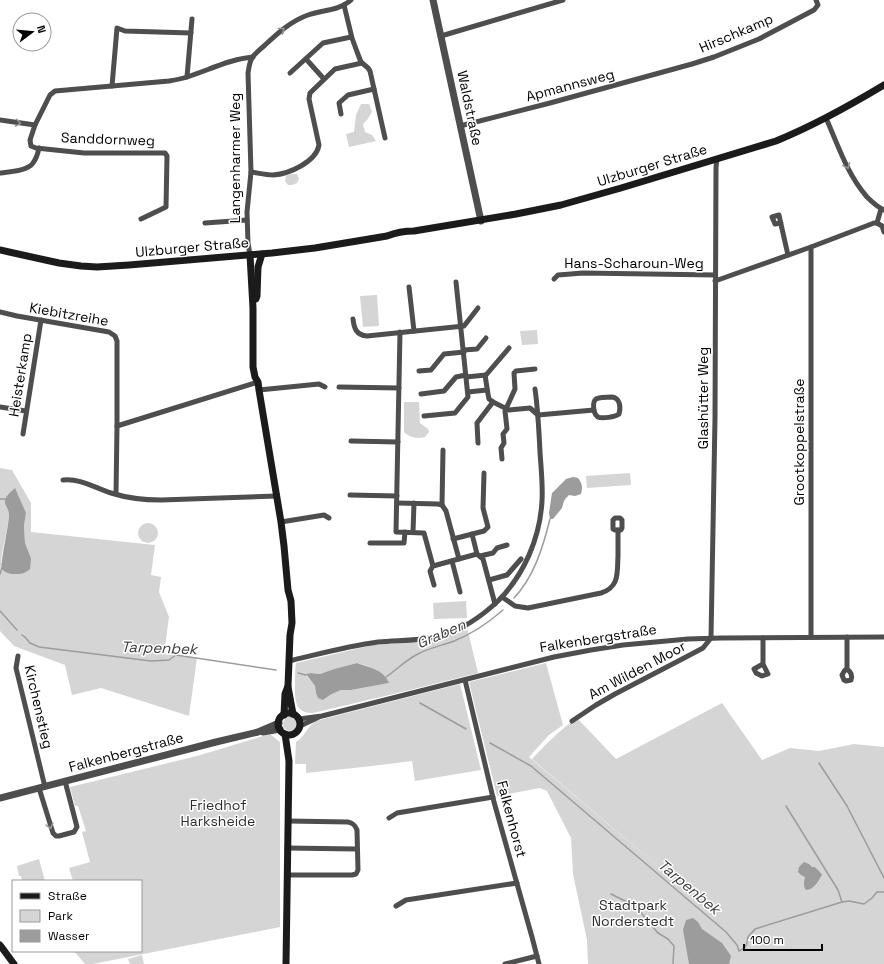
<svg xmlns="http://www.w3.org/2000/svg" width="884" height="964" font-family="'Space Grotesk',sans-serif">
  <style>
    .green { fill: #d5d5d5; fill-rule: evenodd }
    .water { fill: #9c9c9c }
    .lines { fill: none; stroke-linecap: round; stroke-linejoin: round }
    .stream { stroke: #9c9c9c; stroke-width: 1.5 }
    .minor { stroke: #4e4e4e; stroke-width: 5 }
    .tertiary { stroke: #4e4e4e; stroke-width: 7 }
    .secondary { stroke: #1b1b1b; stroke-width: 7 }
    .oneway { stroke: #959595 }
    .labels { text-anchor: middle; stroke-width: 3; stroke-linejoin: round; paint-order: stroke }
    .street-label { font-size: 14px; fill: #000; stroke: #fff }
    .park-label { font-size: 14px; fill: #2c2c2c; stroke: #fff }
    .water-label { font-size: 15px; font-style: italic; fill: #3d3d3d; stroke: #fff }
  </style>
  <rect width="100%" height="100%" fill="#fff"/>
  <!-- green -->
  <g class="green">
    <polygon points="361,104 369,104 372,112 367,120 363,124 365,132 372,135 376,141 349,147 346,134 354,132 356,115"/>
    <polygon points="291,174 297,174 299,179 297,183 292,185 288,185 285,181 286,176"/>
    <polygon points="377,295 379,326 363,327 360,296"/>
    <polygon points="537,330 538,344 522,345 520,331"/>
    <path d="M 404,402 L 419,402 L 420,423 L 428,429 L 429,432 L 425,437 C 418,439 410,438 404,432 Z"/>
    <path d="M 0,468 L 12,470 L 31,503 L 31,532 L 155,545 L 151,575 L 161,577 L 159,592 L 169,617 L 164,654 L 197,658 L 189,716 L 101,688 L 72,695 L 65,665 L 14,646 L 0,631 ZM 10,493 L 18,494 L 20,502 L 26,513 L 24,526 L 25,543 L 31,558 L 1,563 C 2,547 8,531 9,514 C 9,508 8,501 7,495 Z"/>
    <polygon points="630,473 631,485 587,488 586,476"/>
    <circle cx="148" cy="533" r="10"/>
    <polygon points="466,601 467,618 434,619 433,603"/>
    <path d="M 467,627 L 478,673 L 402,692 L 313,713 C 293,714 295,696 295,682 C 295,676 295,669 296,663 L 373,645 L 423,641 ZM 357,663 L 370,667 L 388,683 L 351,690 L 341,690 L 330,695 L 323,700 L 316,693 L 315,686 L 306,675 L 311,673 L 320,674 L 334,669 Z"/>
    <path d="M 546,663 L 563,725 L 549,735 L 529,757 L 701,903 L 532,759 C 546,744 560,730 577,718 L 616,759 L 722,703 L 762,760 L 790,748 L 819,751 L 854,744 L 884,747 L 884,964 L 588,964 L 587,940 L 573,874 L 571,838 L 547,791 L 540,788 L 497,796 L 469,682 Z"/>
    <path d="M 460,684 L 481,770 L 415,781 L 412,761 L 372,766 L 306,773 L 306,764 L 295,764 L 296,742 C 305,737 307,726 316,721 Z"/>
    <circle cx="290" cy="724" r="7"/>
    <polygon points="270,734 280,742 280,927 93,964 85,964 74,951 141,951 141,881 73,881 69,868 90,862 82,832 86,831 78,806 75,806 70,787 197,756"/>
    <polygon points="39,859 45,881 22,881 21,876 19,876 17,866"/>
    <polygon points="142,955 144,964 130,964 128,959"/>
  </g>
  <!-- water -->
  <g class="water">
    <path d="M 573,477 L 578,478 C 582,483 583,487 581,494 L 575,496 L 569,495 L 566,498 L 564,501 L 562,508 L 553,519 L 550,519 L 549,513 L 552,493 L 566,479 Z"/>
    <path d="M 15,488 L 26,513 L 24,526 L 25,543 L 31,558 L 30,569 C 24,574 21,574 13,574 C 10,574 4,572 2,569 C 0,562 9,526 9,514 C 9,509 4,505 5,500 C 6,495 12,491 15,488 Z"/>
    <path d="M 357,663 C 370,668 383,669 389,683 L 351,690 L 341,690 L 330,695 L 323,700 L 318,698 L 316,693 L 315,686 L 306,674 L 311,673 L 320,674 L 334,669 Z"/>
    <path d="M 804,862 L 809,864 L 812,867 L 815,867 C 817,870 821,872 822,875 C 818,881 814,890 806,890 C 803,886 804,881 805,877 L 801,875 L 798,872 L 799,867 Z"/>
    <polygon points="693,918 698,922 702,929 722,943 731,956 729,964 689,964 683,930 686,920"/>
  </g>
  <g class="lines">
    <!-- stream -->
    <g class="stream">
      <polyline points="0,499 5,499"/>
      <polyline points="0,574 2,568"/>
      <path d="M 514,598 C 534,577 543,547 550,519"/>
      <polyline points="0,611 17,630"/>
      <polyline points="22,635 25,637 30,643 39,647 151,661 169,660 176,655 276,670"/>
      <polyline points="298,673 306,675"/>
      <path d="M 386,677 C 396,670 405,661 416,655 C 428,648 441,646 454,641 C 472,634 488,623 503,610"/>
      <polyline points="420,703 466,729"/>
      <path d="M 490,743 L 531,766 L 726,932 L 737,945 L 739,951 C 748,947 746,945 748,937 C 749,935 753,932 755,929 L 842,902 L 849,901 L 864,904 L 872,898 L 877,892 L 884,892"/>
      <polyline points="819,763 847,806 884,878"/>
      <polyline points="786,806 838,890 842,902"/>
      <polyline points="611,894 625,901 637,908 658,933 668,939 674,946 673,964"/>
    </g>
    <!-- minor -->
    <g class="minor">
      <polyline points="344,5 352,38 356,49 359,57 361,62 368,68 370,71 385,138"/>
      <polyline points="441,36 563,0"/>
      <polyline points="306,59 324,79"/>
      <polyline points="290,73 323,43 351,37"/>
      <polyline points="187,77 192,19"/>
      <polyline points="112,86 117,28 125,31 191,33"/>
      <polyline points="341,114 339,103 348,95 374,89"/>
      <path d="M 826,118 C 838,145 847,174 867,197 C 872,202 877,207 884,210"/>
      <polyline points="0,120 35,125"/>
      <polyline points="460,126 550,103 692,64 714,57 759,39 814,10 818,5 816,0"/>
      <path d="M 251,172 C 258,173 266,175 273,175 C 289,174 316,162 319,145 L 309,99 L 310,93 L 335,69 L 362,63"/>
      <path d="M 0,173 C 9,172 28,171 33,163 C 36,159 38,153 39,148"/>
      <path d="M 141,219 L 166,207 L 167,156 L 165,153 L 84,153 L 36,148 L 31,146 L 30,140 L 35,125 L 50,95 L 55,91 L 169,81 C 175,80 181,79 187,77 C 209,70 230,59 253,57"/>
      <polyline points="205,223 247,220"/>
      <path d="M 781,223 L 775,224 L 772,217 L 779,215 C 782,229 785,242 788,255"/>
      <polyline points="877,223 881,209"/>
      <polyline points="877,223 882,226 884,232"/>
      <path d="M 250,255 L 248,243 L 247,212 L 251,172 L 248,73 C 249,68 249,63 252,58 C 255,53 261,49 265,45 C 278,33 291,21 308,15 C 322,10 339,11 351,0"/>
      <polyline points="554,279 558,275 583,273 715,275"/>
      <polyline points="715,281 811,247 874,223 877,223"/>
      <polyline points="409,287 414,331"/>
      <polyline points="0,312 17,316 109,332 115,336 117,341 117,426"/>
      <path d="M 353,319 C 354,328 356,335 367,336 L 464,326 L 478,308"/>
      <polyline points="400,332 396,532 424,533 433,566"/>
      <polyline points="464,350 477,349 486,338"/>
      <polyline points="419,371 431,370 444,354 464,352"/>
      <polyline points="485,375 488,394 489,399 493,402 509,410 530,408 538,415"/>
      <polyline points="466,377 486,375 509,348"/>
      <polyline points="339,387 399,388"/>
      <polyline points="259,390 319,384 325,387"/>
      <polyline points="468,392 487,390"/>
      <polyline points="421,394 444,391 456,377 466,375"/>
      <path d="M 612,397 C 620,398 621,407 619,414 C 615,417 602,419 598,417 C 593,414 592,402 596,399 C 600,397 608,397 612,397 Z"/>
      <polyline points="0,407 26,411"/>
      <polyline points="538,415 594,410"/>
      <polyline points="424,416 455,413 468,397 456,282"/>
      <polyline points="23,434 41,320"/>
      <polyline points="351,441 398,442"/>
      <polyline points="478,443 477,423 493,402"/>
      <polyline points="443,450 442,505 446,511 459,559"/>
      <polyline points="502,459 501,448 504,443 503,434 507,429 505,411 515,389 514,373 516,371 535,369"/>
      <path d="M 63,480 C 80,478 95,488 111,493 C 127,498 144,500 161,500 L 277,496"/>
      <polyline points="116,494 117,426 258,382"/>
      <polyline points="350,495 397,496"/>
      <polyline points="397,503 438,504 442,505"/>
      <polygon points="615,518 620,518 622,520 622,528 621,530 615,530 613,529 613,520"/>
      <polyline points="281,522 324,515 329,518"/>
      <polyline points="413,532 414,503"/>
      <polyline points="472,534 477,554 483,559 495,604"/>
      <polyline points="453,539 484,531 488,527 483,508 484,473"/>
      <polyline points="370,543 404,543 405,532"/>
      <polyline points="480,556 493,553 497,548 507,545"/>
      <polyline points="452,561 460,592"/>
      <polyline points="489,580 507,575 521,559"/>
      <polyline points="434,585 430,571 433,566 477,554"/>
      <path d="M 502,597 L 515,606 L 528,608 L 601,593 C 620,587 617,572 618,556 C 618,547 618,539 618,530"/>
      <polyline points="811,637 811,247"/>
      <path d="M 847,637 L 847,669 C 851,672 853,675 851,680 L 846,681 L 844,680 L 842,675 L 845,670 L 847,669"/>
      <polyline points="763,638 763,664 768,674 762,676 756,673 754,669 763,664"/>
      <polyline points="18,656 16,668 45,787"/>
      <path d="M 289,661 C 319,654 348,646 378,642 C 400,640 423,641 444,635 C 465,628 482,616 498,601 C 524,575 540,538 542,501 C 543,485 541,468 540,452 C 539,431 538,410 535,389"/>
      <polyline points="465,680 494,802 532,937 539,964"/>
      <polyline points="299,719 322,716 554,657 591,650 623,645 688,639 721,638 884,637"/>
      <polyline points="572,721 596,705 615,694 686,657 703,648 711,638 715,418 716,167 717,159"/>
      <polyline points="300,726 319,717"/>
      <polyline points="39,788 53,833 56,836 59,836 74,832 77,827 65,781"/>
      <polyline points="389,818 397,813 493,797"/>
      <polyline points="287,848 357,849"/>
      <path d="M 287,875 L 352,875 L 356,874 L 358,870 L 357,830 C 355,825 353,823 348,822 L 288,821"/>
      <polyline points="396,906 406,900 517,883"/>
      <polyline points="505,964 537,956"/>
    </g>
    <!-- tertiary -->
    <g class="tertiary">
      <polyline points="433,0 481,221"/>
      <polyline points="263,732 280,729"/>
      <polyline points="0,798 216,742 258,732 279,723"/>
    </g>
    <!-- secondary -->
    <g class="secondary">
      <path d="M 0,250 L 59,263 L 81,266 L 97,267 L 129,265 L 272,253 L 315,248 L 387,236 C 397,232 404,231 414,231 L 516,214 L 561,205 L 621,188 L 776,141 C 813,126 849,106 884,85"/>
      <polyline points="250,255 253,308 253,367 255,377 258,382 259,390 281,522 284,546 288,590 291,601 292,623 290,635 288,686 285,694 284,715"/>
      <polyline points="256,299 257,296 258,267 262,254"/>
      <polyline points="288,687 293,714"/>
      <circle cx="289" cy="724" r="11"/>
      <polyline points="285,734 289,761 286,964"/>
      <polyline points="0,945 14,964"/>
    </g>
  </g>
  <!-- one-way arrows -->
  <defs><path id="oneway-chevron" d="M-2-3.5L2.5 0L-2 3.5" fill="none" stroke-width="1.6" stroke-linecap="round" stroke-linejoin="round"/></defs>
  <g class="oneway">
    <use href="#oneway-chevron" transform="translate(282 30) rotate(-38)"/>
    <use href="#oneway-chevron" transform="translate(18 123) rotate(9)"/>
    <use href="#oneway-chevron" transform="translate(847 166) rotate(66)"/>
    <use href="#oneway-chevron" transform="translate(50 826) rotate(73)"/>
  </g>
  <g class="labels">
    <!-- street labels -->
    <g class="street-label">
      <text transform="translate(736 33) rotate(-23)" y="5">Hirschkamp</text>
      <text transform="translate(570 85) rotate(-15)" y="5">Apmannsweg</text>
      <text transform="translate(470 108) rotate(78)" y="5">Waldstraße</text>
      <text transform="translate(108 139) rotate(2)" y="5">Sanddornweg</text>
      <text transform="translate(235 158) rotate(-90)" y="5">Langenharmer Weg</text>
      <text transform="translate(652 165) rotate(-17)" y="5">Ulzburger Straße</text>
      <text transform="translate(192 247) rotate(-5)" y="5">Ulzburger Straße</text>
      <text x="634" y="268">Hans-Scharoun-Weg</text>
      <text transform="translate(69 314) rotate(10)" y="5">Kiebitzreihe</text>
      <text transform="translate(20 375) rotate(-81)" y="5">Heisterkamp</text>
      <text transform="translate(703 398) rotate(-90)" y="5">Glashütter Weg</text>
      <text transform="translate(799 442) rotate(-90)" y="5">Grootkoppelstraße</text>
      <text transform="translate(598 638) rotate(-9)" y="5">Falkenbergstraße</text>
      <text transform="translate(637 670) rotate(-28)" y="5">Am Wilden Moor</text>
      <text transform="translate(39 707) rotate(77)" y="5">Kirchenstieg</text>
      <text transform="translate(126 752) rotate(-15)" y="5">Falkenbergstraße</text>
      <text transform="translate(512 819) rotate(75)" y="5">Falkenhorst</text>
    </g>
    <!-- park labels -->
    <g class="park-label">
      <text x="218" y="810">Friedhof<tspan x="218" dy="16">Harksheide</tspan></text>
      <text x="633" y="910">Stadtpark<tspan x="633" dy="16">Norderstedt</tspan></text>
    </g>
    <!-- water labels -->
    <g class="water-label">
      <text transform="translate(441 634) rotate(-23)" y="5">Graben</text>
      <text transform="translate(159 648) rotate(2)" y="5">Tarpenbek</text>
      <text transform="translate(689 887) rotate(40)" y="5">Tarpenbek</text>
    </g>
  </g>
  <!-- legend -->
  <rect x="12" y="880" width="130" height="72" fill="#ffffff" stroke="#999999"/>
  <rect x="20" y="893" width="20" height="6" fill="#1b1b1b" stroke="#999999"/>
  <text x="48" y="900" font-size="12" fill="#000000">Straße</text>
  <rect x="20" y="910" width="20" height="12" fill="#d5d5d5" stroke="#999999"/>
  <text x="48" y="920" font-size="12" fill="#000000">Park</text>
  <rect x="20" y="930" width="20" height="12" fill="#9c9c9c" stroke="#999999"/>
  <text x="48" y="940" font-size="12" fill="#000000">Wasser</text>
  <!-- north arrow -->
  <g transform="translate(32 32) rotate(74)"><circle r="19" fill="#ffffff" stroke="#999999"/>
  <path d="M0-3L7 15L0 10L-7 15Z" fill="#000000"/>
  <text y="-6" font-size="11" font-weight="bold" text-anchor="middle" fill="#000000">N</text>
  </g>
  <!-- scale -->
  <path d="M744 944v6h78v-6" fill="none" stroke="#000000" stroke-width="2"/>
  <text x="750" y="944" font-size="12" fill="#000000" stroke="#ffffff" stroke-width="3" paint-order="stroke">100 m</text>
</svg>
